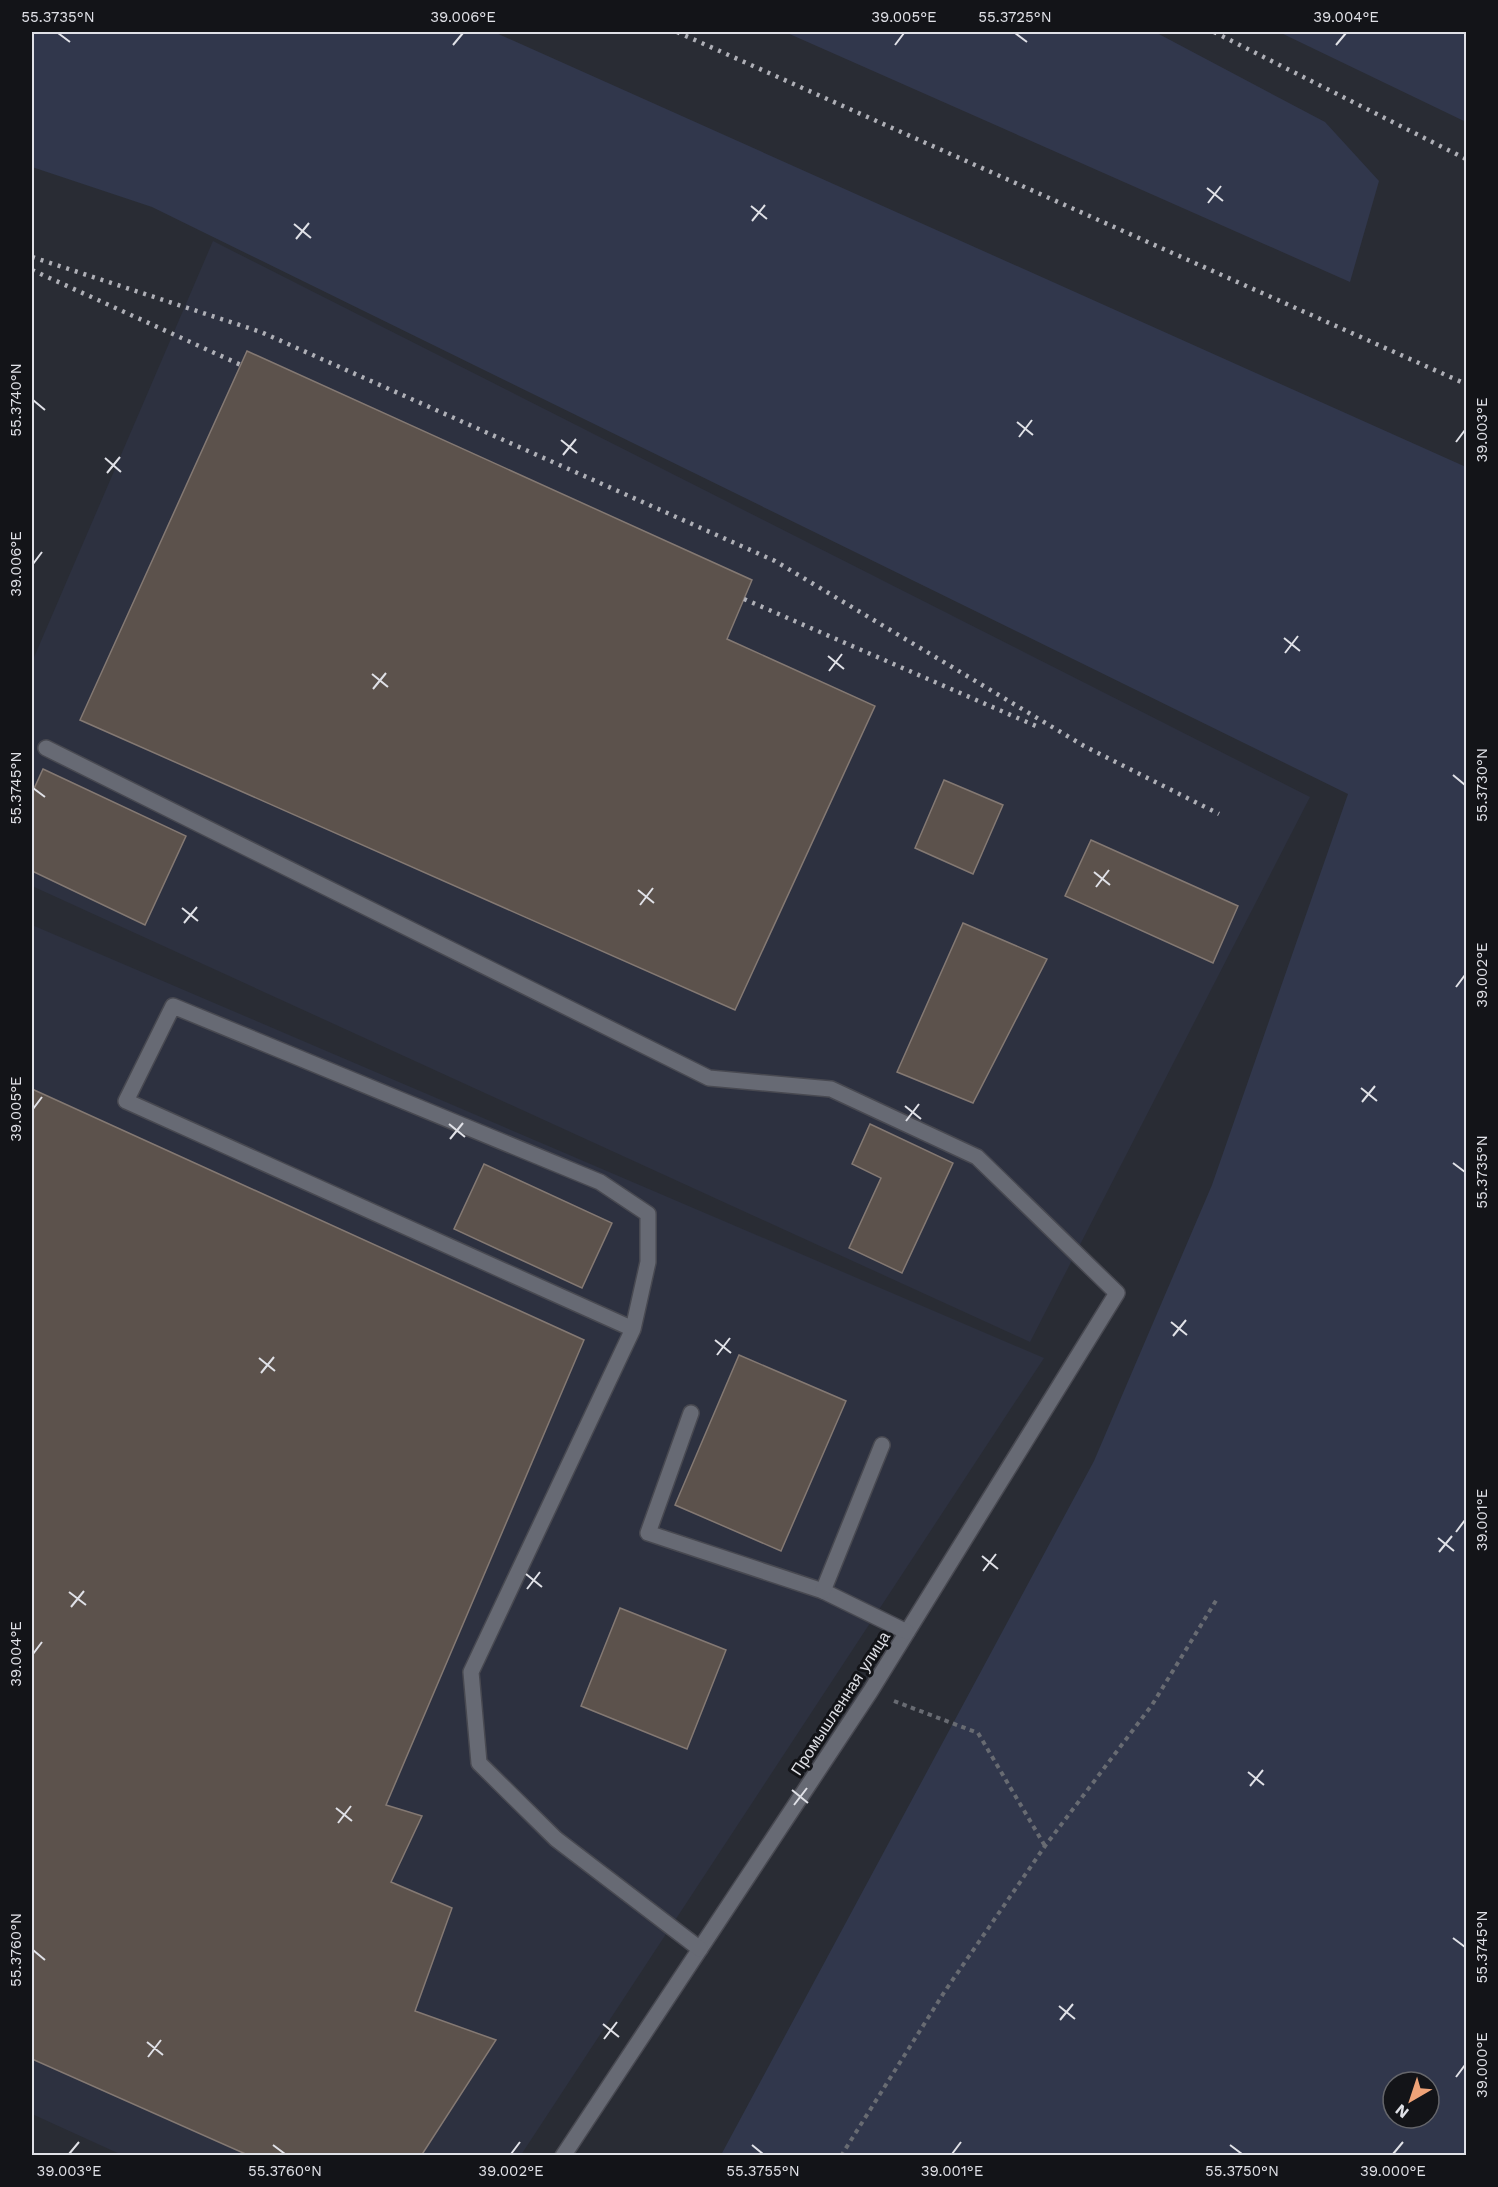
<svg xmlns="http://www.w3.org/2000/svg" width="1498" height="2187" font-family="'Work Sans',sans-serif">
  <style>
    .built { fill: #2d3140 }
    .green { fill: #31374c; fill-rule: evenodd }
    .building { fill: #5c524c; stroke: #847973; stroke-width: 1.5 }
    .lines { fill: none; stroke-linecap: round; stroke-linejoin: round }
    .minor-casing { stroke: #484951; stroke-width: 18 }
    .path { stroke: #686b72; stroke-width: 4; stroke-dasharray: 4.5 4.5; stroke-linecap: butt }
    .minor { stroke: #676a74; stroke-width: 15 }
    .rail { stroke: #afb0b7; stroke-width: 4.5; stroke-dasharray: 3 6; stroke-linecap: butt }
    .ticks { fill: none; stroke: #e0e1e7; stroke-width: 2 }
    .labels { text-anchor: middle; stroke-width: 6; stroke-linejoin: round; paint-order: stroke }
    .street-label { font-size: 16px; fill: #e0e1e7; stroke: #131418 }
    .neatline { fill: none; stroke: #e0e1e7; stroke-width: 2 }
    .ticks-label { font-size: 15px; text-anchor: middle; fill: #e0e1e7 }
  </style>
  <rect width="100%" height="100%" fill="#292c34"/>
  <!-- built -->
  <g class="built">
    <polygon points="213,241 1310,797 1030,1342 32,886 32,662"/>
    <polygon points="32,925 1044,1358 521,2155 122,2155 32,2114"/>
  </g>
  <!-- green -->
  <g class="green">
    <path d="M 32,32 L 494,32 L 1466,467 L 1466,2155 L 721,2155 L 1094,1461 L 1212,1185 L 1348,794 L 152,207 L 32,167 ZM 1393,2082 L 1429,2082 L 1429,2118 L 1393,2118 Z"/>
    <polygon points="785,32 1155,32 1325,122 1379,181 1350,282"/>
    <polygon points="1279,32 1466,32 1466,122"/>
  </g>
  <!-- building -->
  <g class="building">
    <polygon points="247,351 752,580 727,639 875,706 735,1010 80,720"/>
    <polygon points="43,769 186,836 145,925 32,871 32,793"/>
    <polygon points="944,780 1003,805 973,874 915,848"/>
    <polygon points="1091,840 1238,906 1213,963 1065,896"/>
    <polygon points="963,923 1047,959 973,1103 897,1072"/>
    <polygon points="32,1089 584,1340 386,1805 422,1816 391,1882 452,1908 415,2011 496,2040 421,2156 250,2156 32,2059"/>
    <polygon points="870,1124 953,1163 902,1273 849,1248 881,1178 852,1164"/>
    <polygon points="484,1164 612,1223 582,1288 454,1229"/>
    <polygon points="739,1355 846,1401 781,1551 675,1505"/>
    <polygon points="620,1608 726,1650 687,1749 581,1706"/>
  </g>
  <g class="lines">
    <!-- minor casing -->
    <g class="minor-casing">
      <g id="minor">
        <polyline points="46,748 709,1078 831,1089 977,1157 1117,1293 870,1692 563,2156"/>
        <polyline points="633,1329 648,1262 648,1214 600,1182 173,1006 126,1101 633,1329 471,1672 479,1763 556,1839 700,1949"/>
        <polyline points="691,1413 648,1533 823,1591 907,1632"/>
        <polyline points="823,1591 882,1445"/>
      </g>
    </g>
    <!-- path -->
    <g class="path">
      <polyline points="894,1701 978,1733 1045,1846"/>
      <polyline points="841,2156 945,1991 1045,1846 1152,1705 1217,1599"/>
    </g>
    <!-- minor -->
    <use href="#minor" class="minor"/>
    <!-- rail -->
    <g class="rail">
      <polyline points="677,32 1466,384"/>
      <polyline points="1214,32 1466,159"/>
      <polyline points="32,257 261,332 775,561 1084,746 1219,814"/>
      <polyline points="32,270 241,365"/>
      <polyline points="744,599 1036,726"/>
    </g>
  </g>
  <!-- ticks -->
  <path class="ticks" d="M 58,33 L 70,42M 1015,33 L 1027,42M 453,45 L 463,33M 895,45 L 904,33M 1336,45 L 1346,33M 1207,188 L 1223,201M 1208,203 L 1221,186M 751,206 L 767,219M 752,221 L 765,205M 294,224 L 311,238M 296,239 L 309,223M 33,400 L 45,410M 1017,422 L 1033,435M 1019,437 L 1032,420M 561,440 L 577,453M 1456,442 L 1465,430M 563,455 L 576,439M 105,458 L 121,472M 107,473 L 120,457M 33,564 L 42,552M 1284,638 L 1300,651M 1285,653 L 1298,636M 828,656 L 844,669M 829,671 L 842,654M 372,674 L 388,687M 373,689 L 386,673M 1453,775 L 1465,785M 33,788 L 45,797M 1094,872 L 1110,885M 1096,887 L 1109,870M 638,890 L 654,903M 640,905 L 653,888M 182,908 L 198,921M 184,923 L 197,907M 1456,987 L 1465,975M 1361,1088 L 1377,1101M 1362,1102 L 1375,1086M 905,1106 L 921,1119M 33,1109 L 42,1097M 906,1121 L 919,1104M 449,1124 L 465,1137M 450,1139 L 463,1123M 1453,1163 L 1465,1172M 1171,1322 L 1187,1335M 1173,1336 L 1186,1320M 715,1340 L 731,1353M 717,1355 L 730,1338M 259,1358 L 275,1371M 261,1373 L 274,1357M 1456,1532 L 1465,1520M 1438,1538 L 1454,1551M 1439,1552 L 1452,1536M 982,1556 L 998,1569M 983,1571 L 996,1554M 526,1574 L 542,1587M 527,1589 L 540,1572M 69,1592 L 86,1605M 71,1607 L 84,1591M 33,1654 L 42,1642M 1248,1772 L 1264,1785M 1250,1786 L 1263,1770M 792,1790 L 808,1803M 794,1805 L 807,1788M 336,1808 L 352,1821M 338,1823 L 351,1806M 1453,1938 L 1465,1947M 33,1950 L 45,1960M 1059,2006 L 1075,2019M 1060,2020 L 1073,2004M 603,2024 L 619,2037M 604,2039 L 617,2022M 147,2042 L 163,2055M 148,2057 L 161,2040M 1456,2077 L 1465,2065M 273,2145 L 285,2154M 752,2145 L 763,2154M 1230,2145 L 1242,2154M 69,2154 L 79,2142M 511,2154 L 520,2142M 952,2154 L 961,2142M 1393,2154 L 1403,2142"/>
  <g class="labels">
    <!-- street labels -->
    <g class="street-label">
      <text transform="translate(840 1703) rotate(-57)" y="6">Промышленная улица</text>
    </g>
  </g>
  <!-- border -->
  <rect width="1498" height="2187" fill="none" stroke="#131418" stroke-width="66"/>
  <!-- north arrow -->
  <g transform="translate(1411 2100) rotate(219)"><circle r="28" fill="#131418" stroke="#65666b" stroke-width="1.5"/>
  <path d="M0-4.5L10 22L0 15L-10 22Z" fill="#efa378"/>
  <text y="-9" font-size="16" font-weight="bold" text-anchor="middle" fill="#e0e1e7">N</text>
  </g>
  <rect x="33" y="33" width="1432" height="2121" class="neatline"/>
  <g class="ticks-label">
    <text x="58" y="22">55.3735°N</text>
    <text x="463" y="22">39.006°E</text>
    <text x="904" y="22">39.005°E</text>
    <text x="1015" y="22">55.3725°N</text>
    <text x="1346" y="22">39.004°E</text>
    <text transform="translate(16 400) rotate(-90)" y="5">55.3740°N</text>
    <text transform="translate(1482 430) rotate(-90)" y="5">39.003°E</text>
    <text transform="translate(16 564) rotate(-90)" y="5">39.006°E</text>
    <text transform="translate(1482 785) rotate(-90)" y="5">55.3730°N</text>
    <text transform="translate(16 788) rotate(-90)" y="5">55.3745°N</text>
    <text transform="translate(1482 975) rotate(-90)" y="5">39.002°E</text>
    <text transform="translate(16 1109) rotate(-90)" y="5">39.005°E</text>
    <text transform="translate(1482 1172) rotate(-90)" y="5">55.3735°N</text>
    <text transform="translate(1482 1520) rotate(-90)" y="5">39.001°E</text>
    <text transform="translate(16 1654) rotate(-90)" y="5">39.004°E</text>
    <text transform="translate(1482 1947) rotate(-90)" y="5">55.3745°N</text>
    <text transform="translate(16 1950) rotate(-90)" y="5">55.3760°N</text>
    <text transform="translate(1482 2065) rotate(-90)" y="5">39.000°E</text>
    <text x="69" y="2176">39.003°E</text>
    <text x="285" y="2176">55.3760°N</text>
    <text x="511" y="2176">39.002°E</text>
    <text x="763" y="2176">55.3755°N</text>
    <text x="952" y="2176">39.001°E</text>
    <text x="1242" y="2176">55.3750°N</text>
    <text x="1393" y="2176">39.000°E</text>
  </g>
</svg>
